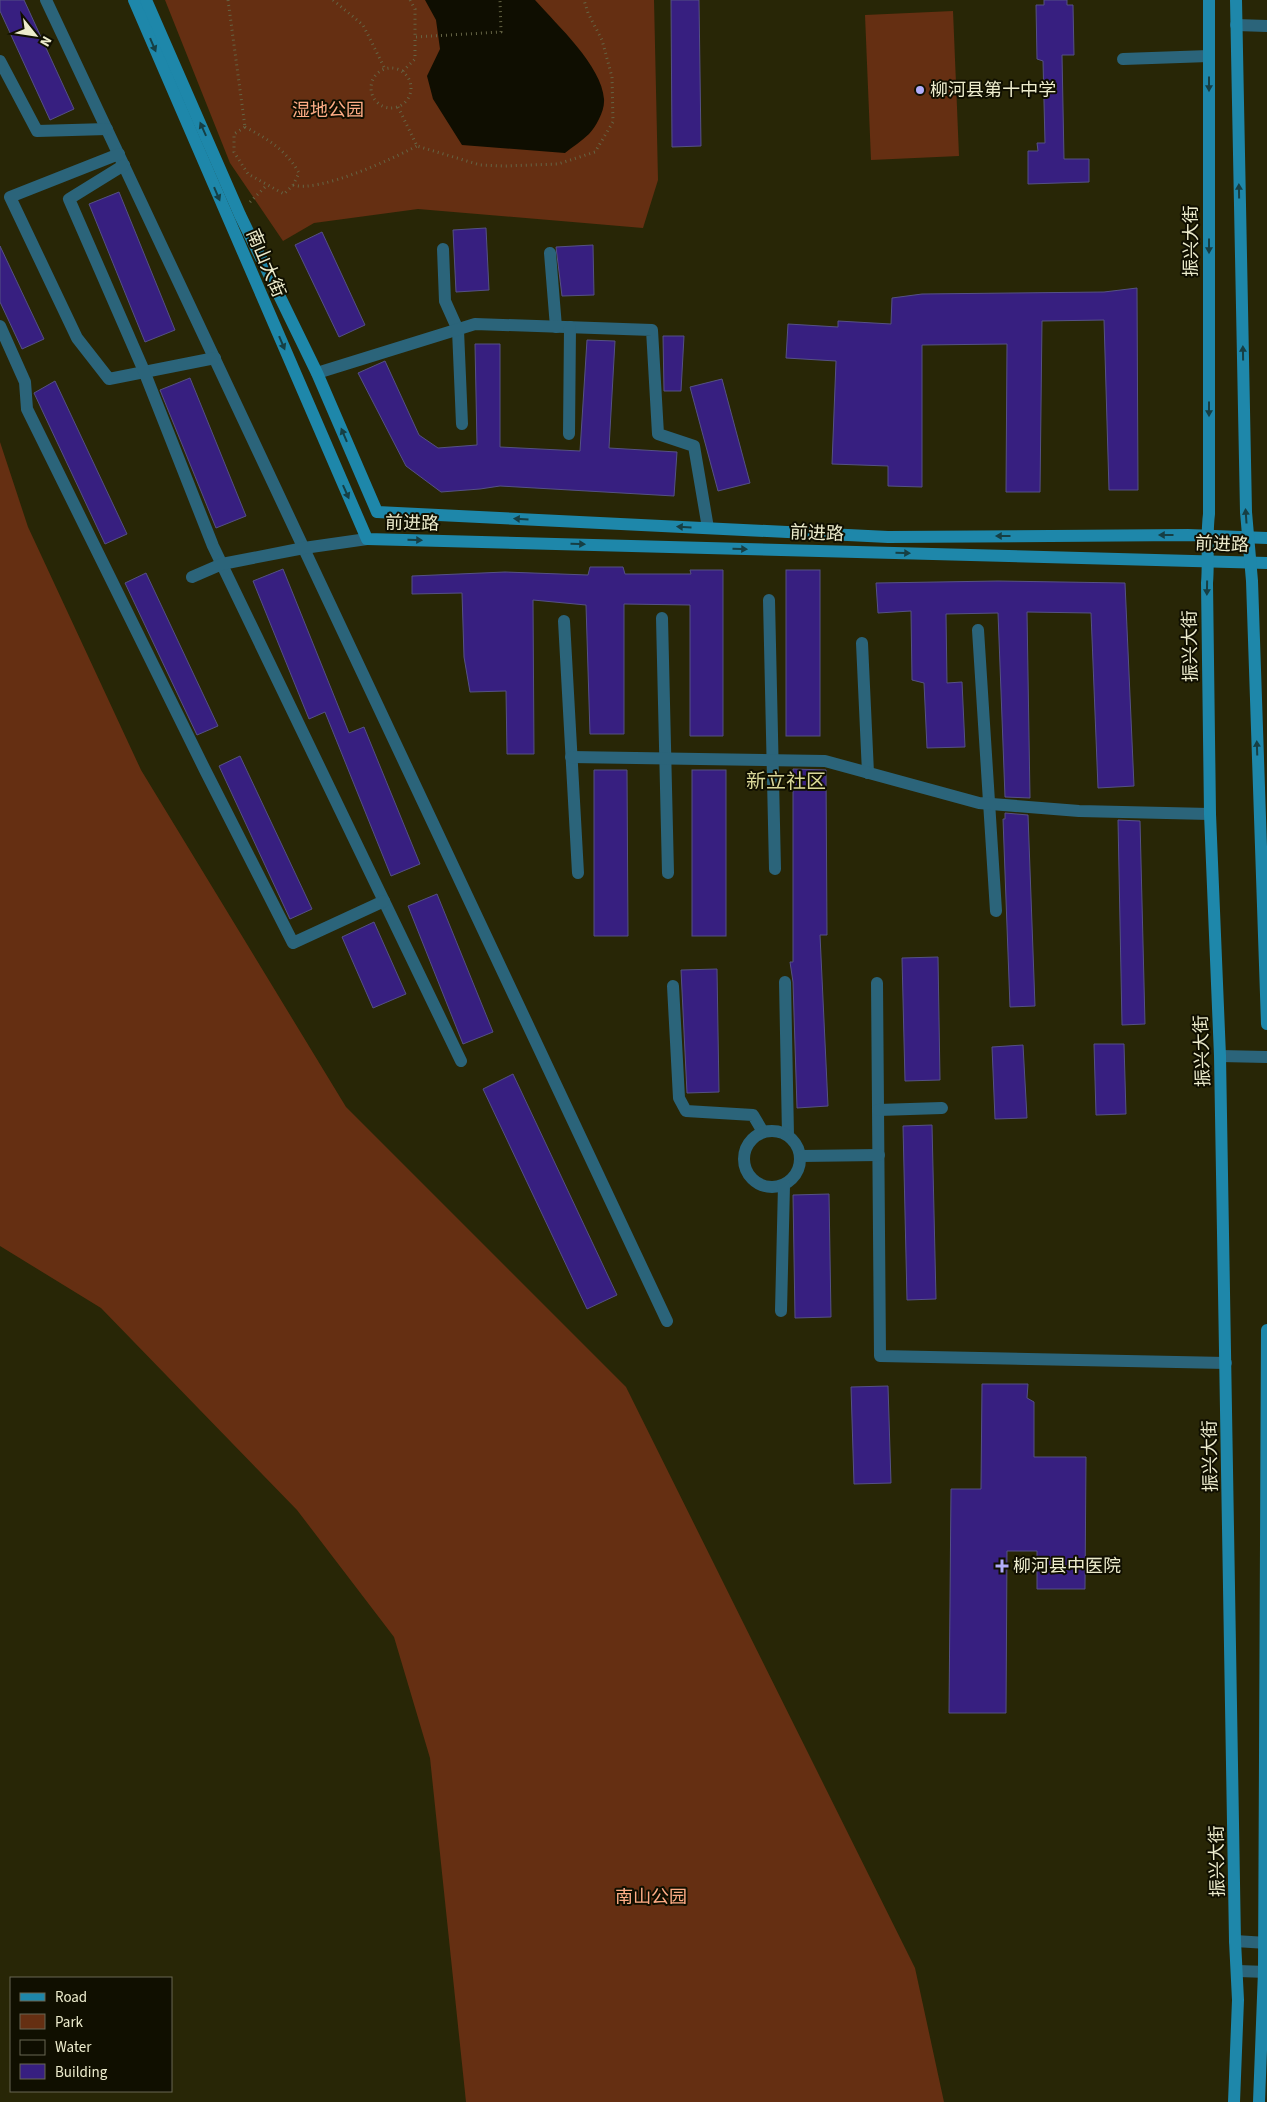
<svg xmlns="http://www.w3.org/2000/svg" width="1267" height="2102" font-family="'Source Sans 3','Noto Sans SC',sans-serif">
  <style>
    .green { fill: #652f12 }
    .water { fill: #0f0e01 }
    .building { fill: #371f80; stroke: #555184 }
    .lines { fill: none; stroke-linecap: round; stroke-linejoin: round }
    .path { stroke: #656444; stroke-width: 3; stroke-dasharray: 1 4; stroke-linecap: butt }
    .street { stroke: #2b647a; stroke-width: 12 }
    .secondary { stroke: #1e87aa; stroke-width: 12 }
    .oneway { fill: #163f44 }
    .poi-dot { fill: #b1adfa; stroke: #100f00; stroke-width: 2 }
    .labels { text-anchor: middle; stroke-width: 4; stroke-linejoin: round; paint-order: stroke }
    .poi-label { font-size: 18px; fill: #edeccd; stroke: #100f00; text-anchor: start }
    .park-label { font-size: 18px; fill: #ffad86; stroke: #100f00 }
    .street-label { font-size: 18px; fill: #edeccd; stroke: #100f00 }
    .quarter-label { font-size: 20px; fill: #d9d798; stroke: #100f00 }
  </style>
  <rect width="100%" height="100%" fill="#282606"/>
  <!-- green -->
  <g class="green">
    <polygon points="165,0 654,0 658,180 643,228 418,209 314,223 283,241 230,163"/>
    <polygon points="953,11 959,156 871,160 865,15"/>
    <polygon points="0,442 28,527 141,770 346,1107 626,1387 915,1968 944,2102 466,2102 430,1758 394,1637 297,1510 101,1308 0,1246"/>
  </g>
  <!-- water -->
  <path class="water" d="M 425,0 L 535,0 C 557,25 602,66 604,99 C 605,111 596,126 589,134 C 582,141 572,147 565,153 L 462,145 L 433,99 L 427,76 L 440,49 L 436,20 Z"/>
  <!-- building -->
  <g class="building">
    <polygon points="0,0 24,0 74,109 50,120 0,11"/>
    <polygon points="671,0 699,0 701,146 672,147"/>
    <polygon points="1044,0 1067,0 1067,5 1073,5 1074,55 1062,55 1064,159 1089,159 1089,182 1028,184 1028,151 1038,151 1037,143 1045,143 1043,61 1037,59 1036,5 1044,5"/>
    <polygon points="119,192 175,330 145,342 89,204"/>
    <polygon points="486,228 489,290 456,292 453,230"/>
    <polygon points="322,232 365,325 339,337 295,245"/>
    <polygon points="593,245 594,295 562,296 556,247"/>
    <polygon points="0,246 44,339 22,349 0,302"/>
    <polygon points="1137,288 1138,490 1109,490 1104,320 1042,321 1040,492 1006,492 1007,344 922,345 922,487 888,486 888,466 832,464 836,361 786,358 788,324 838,327 838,321 891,324 892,298 922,294 1104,292"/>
    <polygon points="663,336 684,336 681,391 664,391"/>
    <polygon points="587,340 615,341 609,448 677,452 674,496 500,486 480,489 441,492 406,466 358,373 385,361 419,435 438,448 477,445 475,344 500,344 500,447 580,451"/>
    <polygon points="190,378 246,516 216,528 160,390"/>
    <polygon points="722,379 750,483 718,491 690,387"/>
    <polygon points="55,381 127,534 105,544 34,393"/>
    <polygon points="590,567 623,567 625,574 691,574 690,570 723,570 723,736 690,736 690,605 624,604 624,734 590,734 586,605 533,600 534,754 507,754 506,691 470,692 464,657 462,593 412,594 412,576 505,572 588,575"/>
    <polygon points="283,569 349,733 364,727 420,864 391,876 325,712 309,719 253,581"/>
    <rect x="786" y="570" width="34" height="166"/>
    <polygon points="146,573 218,726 197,735 125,583"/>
    <polygon points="998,581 1125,583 1134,786 1098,788 1091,613 1027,612 1030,798 1005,797 998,613 946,614 947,683 962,682 965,747 927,748 924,683 912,680 911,611 878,613 876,583"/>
    <polygon points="240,756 312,909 290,919 219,766"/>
    <polygon points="793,769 826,770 827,935 820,935 828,1106 797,1108 793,982 790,962 793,962"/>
    <polygon points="594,770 627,770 628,936 594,936"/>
    <rect x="692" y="770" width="34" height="166"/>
    <polygon points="1005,813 1028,815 1035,1006 1010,1007 1003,819 1005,819"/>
    <polygon points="1118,820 1140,821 1145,1024 1122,1025"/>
    <polygon points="437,894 493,1032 463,1044 408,906"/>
    <polygon points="374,922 406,994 373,1008 342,937"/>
    <polygon points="938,957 940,1080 905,1081 902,958"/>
    <polygon points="717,969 719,1092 687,1093 681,970"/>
    <polygon points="1094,1044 1124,1044 1126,1114 1096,1115"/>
    <polygon points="1023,1045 1027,1118 995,1119 992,1047"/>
    <polygon points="513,1074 617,1295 587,1309 483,1089"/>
    <polygon points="932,1125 936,1299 907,1300 903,1126"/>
    <polygon points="829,1194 831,1317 795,1318 793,1195"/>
    <polygon points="982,1384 1028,1384 1027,1398 1034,1402 1034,1457 1086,1457 1085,1589 1037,1589 1037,1551 1007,1551 1006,1713 949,1713 951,1489 981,1489"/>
    <polygon points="888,1386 891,1483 854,1484 851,1387"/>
  </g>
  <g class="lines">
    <!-- path -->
    <g class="path">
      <polyline points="228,0 245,127"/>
      <polyline points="333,0 363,25 385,69"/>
      <polyline points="410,0 415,9 415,37"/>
      <circle cx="391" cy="88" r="20"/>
      <polyline points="403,71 415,59 415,37 501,32 500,0"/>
      <polyline points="398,107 417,146 480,165 504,166 558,164 595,152 613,122 612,77 602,40 588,13 584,0"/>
      <path d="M 245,127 C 268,139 286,150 299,173 L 293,185 L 284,194 L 248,174 L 234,152 L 234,134 Z"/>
      <path d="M 293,185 C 319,193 392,159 417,146"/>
      <polyline points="250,202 267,185"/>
    </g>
    <!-- street -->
    <g class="street">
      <polyline points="46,0 667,1321"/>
      <polyline points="1236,25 1267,26"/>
      <polyline points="1123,59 1209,56"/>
      <polyline points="0,61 37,131 107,129"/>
      <polyline points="119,154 10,197 77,338 109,379 215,358"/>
      <polyline points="124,165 69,199 144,371 213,546 461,1061"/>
      <polyline points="443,249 445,301 458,330 462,424"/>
      <polyline points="550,253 556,327"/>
      <polyline points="0,326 25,382 27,409 205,770 293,943 384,901"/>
      <polyline points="317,373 475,324 652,330 658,434 694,446 708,528"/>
      <polyline points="569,434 570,327"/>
      <polyline points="192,577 222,564 304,548 367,539"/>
      <polyline points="769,600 775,869"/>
      <polyline points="662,618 668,873"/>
      <polyline points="564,621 578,873"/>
      <polyline points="978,630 996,911"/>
      <polyline points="862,643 868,773"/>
      <polyline points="571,757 825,761 979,803 1079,811 1210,814"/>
      <polyline points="785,982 788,1135"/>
      <polyline points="877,983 880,1356 1226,1363"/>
      <polyline points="673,986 679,1098 686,1111 753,1115 763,1132"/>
      <polyline points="1220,1056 1267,1057"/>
      <polyline points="878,1110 942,1108"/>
      <circle cx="772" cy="1159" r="28"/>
      <polyline points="801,1156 879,1155"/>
      <polyline points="781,1311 784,1185"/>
      <polyline points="1235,1941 1267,1943"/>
      <polyline points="1238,1971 1267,1972"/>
    </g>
    <!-- secondary -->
    <g class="secondary">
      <polyline points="134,0 367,539 1267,563"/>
      <polyline points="146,0 240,215 317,373 377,512 888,537 1188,535 1267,538"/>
      <path d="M 1209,0 L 1209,514 C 1206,537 1209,560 1207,583 L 1210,814 L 1220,1056 L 1235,1941 L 1238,2000 L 1234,2102"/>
      <polyline points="1236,0 1246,512 1252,581 1267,1024"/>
      <polyline points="1259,2102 1264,1971 1267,1330"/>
    </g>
  </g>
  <!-- one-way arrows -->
  <defs><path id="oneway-solid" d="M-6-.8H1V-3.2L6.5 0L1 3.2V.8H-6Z" transform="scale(1.25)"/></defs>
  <g class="oneway">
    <use href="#oneway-solid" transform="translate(153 45) rotate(67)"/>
    <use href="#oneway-solid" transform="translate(1209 84) rotate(90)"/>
    <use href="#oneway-solid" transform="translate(203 129) rotate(-114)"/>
    <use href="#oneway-solid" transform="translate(1239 191) rotate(-91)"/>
    <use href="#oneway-solid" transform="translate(217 194) rotate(67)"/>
    <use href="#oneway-solid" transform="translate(1209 246) rotate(90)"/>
    <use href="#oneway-solid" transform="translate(282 343) rotate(67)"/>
    <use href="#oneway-solid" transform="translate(1243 353) rotate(-91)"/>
    <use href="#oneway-solid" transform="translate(1209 409) rotate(90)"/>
    <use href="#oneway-solid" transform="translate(344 435) rotate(-113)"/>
    <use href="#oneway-solid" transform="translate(346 492) rotate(66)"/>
    <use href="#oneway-solid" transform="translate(1246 516) rotate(-94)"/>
    <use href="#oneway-solid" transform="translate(521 519) rotate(-177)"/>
    <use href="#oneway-solid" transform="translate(684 527) rotate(-177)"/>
    <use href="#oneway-solid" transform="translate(1166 535) rotate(180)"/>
    <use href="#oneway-solid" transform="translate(1003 536) rotate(180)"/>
    <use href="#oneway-solid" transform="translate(415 540) rotate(1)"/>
    <use href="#oneway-solid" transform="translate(578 544) rotate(2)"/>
    <use href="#oneway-solid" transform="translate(740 549) rotate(2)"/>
    <use href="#oneway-solid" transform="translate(903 553) rotate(2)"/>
    <use href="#oneway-solid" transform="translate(1207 588) rotate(91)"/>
    <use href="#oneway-solid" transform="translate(1257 748) rotate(-92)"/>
  </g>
  <!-- markers -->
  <g class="poi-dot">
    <circle cx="920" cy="90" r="5"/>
    <path d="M999.5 1558.5h5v5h5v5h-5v5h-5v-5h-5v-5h5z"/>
  </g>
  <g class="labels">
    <!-- poi labels -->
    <g class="poi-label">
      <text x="930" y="96">柳河县第十中学</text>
      <text x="1013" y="1572">柳河县中医院</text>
    </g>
    <!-- park labels -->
    <g class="park-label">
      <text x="328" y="116">湿地公园</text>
      <text x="651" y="1903">南山公园</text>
    </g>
    <!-- street labels -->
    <g class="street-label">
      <text transform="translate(1191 241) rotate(-90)" y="6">振兴大街</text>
      <text transform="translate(266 263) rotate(67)" y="6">南山大街</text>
      <text transform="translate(412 523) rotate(1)" y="6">前进路</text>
      <text transform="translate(817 533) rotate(2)" y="6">前进路</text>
      <text transform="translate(1222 544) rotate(2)" y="6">前进路</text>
      <text transform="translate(1190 646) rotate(-91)" y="6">振兴大街</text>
      <text transform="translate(1202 1051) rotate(-92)" y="6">振兴大街</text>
      <text transform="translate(1210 1456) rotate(-91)" y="6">振兴大街</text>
      <text transform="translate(1217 1861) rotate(-91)" y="6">振兴大街</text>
    </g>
    <!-- quarter labels -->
    <g class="quarter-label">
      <text x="786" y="788">新立社区</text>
    </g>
  </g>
  <!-- legend -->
  <rect x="10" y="1977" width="162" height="115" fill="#100f00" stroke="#686752"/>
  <rect x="20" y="1993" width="25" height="8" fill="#1e87aa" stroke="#686752"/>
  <text x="55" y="2002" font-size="15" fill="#edeccd">Road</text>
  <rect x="20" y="2014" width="25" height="15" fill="#652f12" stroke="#686752"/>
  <text x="55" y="2027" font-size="15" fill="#edeccd">Park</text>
  <rect x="20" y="2040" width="25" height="15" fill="#0f0e01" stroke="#686752"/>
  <text x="55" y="2052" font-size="15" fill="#edeccd">Water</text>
  <rect x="20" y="2064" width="25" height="15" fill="#371f80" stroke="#686752"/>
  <text x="55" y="2077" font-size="15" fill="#edeccd">Building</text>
  <!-- north arrow -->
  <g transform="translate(35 35) rotate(120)" stroke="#100f00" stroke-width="4" paint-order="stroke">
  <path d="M0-4L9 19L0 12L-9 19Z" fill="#edeccd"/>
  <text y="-8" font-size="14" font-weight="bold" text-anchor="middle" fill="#edeccd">N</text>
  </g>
</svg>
